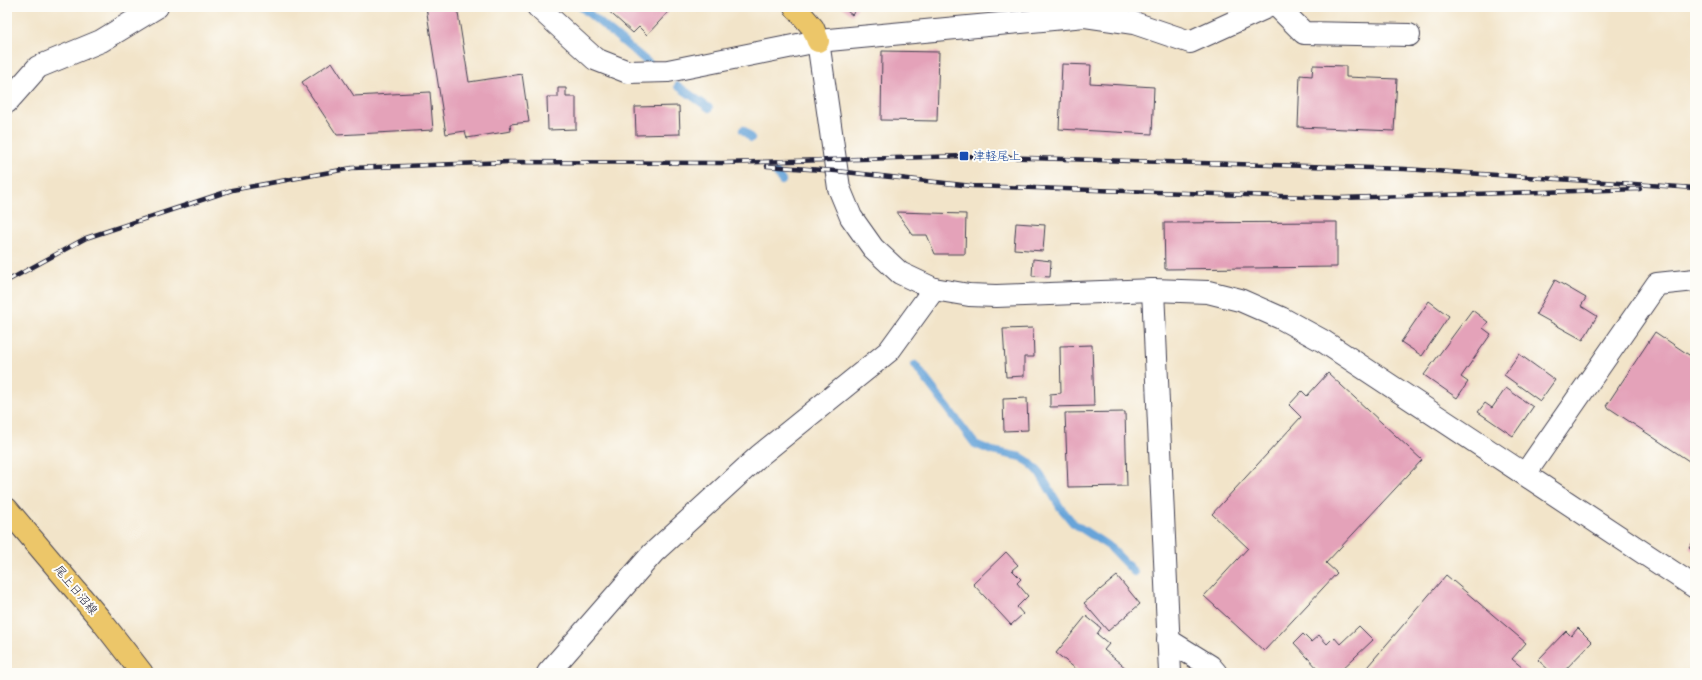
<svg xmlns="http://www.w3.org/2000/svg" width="1702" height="680" font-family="Pangolin,'Klee One',sans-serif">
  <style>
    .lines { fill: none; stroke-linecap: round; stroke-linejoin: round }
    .stream { stroke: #68a4d9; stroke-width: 8 }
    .building { fill: #e4a2b9 }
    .minor-casing { stroke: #413f50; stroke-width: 24 }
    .major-casing { stroke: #413f50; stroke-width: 24 }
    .minor { stroke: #fff; stroke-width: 22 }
    .major { stroke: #ecc669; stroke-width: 22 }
    .rail-casing { stroke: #22223b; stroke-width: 4.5 }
    .rail { stroke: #fdfcf7; stroke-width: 3; stroke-dasharray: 9; stroke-linecap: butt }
    .transit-dot { fill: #1a4fb4; stroke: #fdfcf7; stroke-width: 1.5 }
    .labels { text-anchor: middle; stroke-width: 4; stroke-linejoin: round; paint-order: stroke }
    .transit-label { font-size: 12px; fill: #164399; stroke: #fdfcf7; text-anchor: start }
    .street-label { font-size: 12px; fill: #22223b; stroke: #fdfcf7 }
  </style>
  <rect width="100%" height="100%" fill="#fdfcf7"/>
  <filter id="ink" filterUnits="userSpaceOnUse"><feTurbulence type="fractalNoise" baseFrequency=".025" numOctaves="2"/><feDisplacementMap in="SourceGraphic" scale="8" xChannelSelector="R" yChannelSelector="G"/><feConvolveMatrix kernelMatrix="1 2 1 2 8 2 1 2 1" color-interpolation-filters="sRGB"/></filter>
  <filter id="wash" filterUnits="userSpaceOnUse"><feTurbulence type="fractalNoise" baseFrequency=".012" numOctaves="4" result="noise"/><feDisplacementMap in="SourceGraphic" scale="16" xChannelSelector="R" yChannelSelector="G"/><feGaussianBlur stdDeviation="0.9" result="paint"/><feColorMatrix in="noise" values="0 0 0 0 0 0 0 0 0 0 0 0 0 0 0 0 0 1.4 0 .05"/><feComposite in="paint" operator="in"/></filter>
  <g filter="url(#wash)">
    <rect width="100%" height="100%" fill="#f2e4c9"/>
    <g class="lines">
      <!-- stream -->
      <g class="stream">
        <polyline points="581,7 650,64"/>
        <polyline points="678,86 709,108"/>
        <polyline points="743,130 751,138"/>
        <polyline points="776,173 782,181"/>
        <polyline points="915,365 975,444 992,451 1021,457 1029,462 1039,472 1060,507 1073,523 1110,547 1134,572"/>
      </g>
    </g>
    <g id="blocks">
      <!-- building -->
      <g class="building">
        <polygon points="426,7 457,7 469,82 522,74 529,122 510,124 511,131 467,138 465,131 446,134"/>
        <polygon points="604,7 667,7 670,10 647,35 639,27 633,33"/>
        <polygon points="842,7 858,7 852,15"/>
        <polygon points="882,51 939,52 937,121 881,120"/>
        <polygon points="332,62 354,96 430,92 433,130 337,135 302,82"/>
        <polygon points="1062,64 1091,65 1090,83 1154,87 1152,134 1059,129"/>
        <polygon points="1313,65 1346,66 1346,77 1397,79 1394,131 1298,127 1300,75 1312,76"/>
        <polygon points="558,88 566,88 566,97 576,97 576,129 548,130 547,97 558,97"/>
        <polygon points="679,106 680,134 636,135 635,107"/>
        <polygon points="896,212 966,214 965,254 935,254 927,235 913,235"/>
        <polygon points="1337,222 1337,267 1165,269 1164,223"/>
        <polygon points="1016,223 1045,225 1043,251 1014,249"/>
        <polygon points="1033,259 1051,261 1050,277 1032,276"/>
        <polygon points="1555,280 1586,298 1581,306 1597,316 1583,340 1536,314"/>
        <polygon points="1429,301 1449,316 1422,356 1401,342"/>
        <polygon points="1472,310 1488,322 1483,328 1491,334 1461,377 1468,382 1457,398 1424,375"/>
        <polygon points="1033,328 1034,357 1024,357 1024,376 1006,377 1003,329"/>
        <polygon points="1655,332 1695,359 1695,465 1606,406"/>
        <polygon points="1092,345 1094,406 1050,407 1050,394 1061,393 1060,346"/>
        <polygon points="1519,354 1555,380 1540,401 1504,375"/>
        <polygon points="1328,373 1422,460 1326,563 1337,573 1264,651 1204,596 1248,548 1212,514 1301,417 1289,405 1302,391 1307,396"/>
        <polygon points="1506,388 1533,407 1513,436 1478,412 1485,403 1492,408"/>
        <polygon points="1027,398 1028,430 1004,431 1003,399"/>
        <polygon points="1125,412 1127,486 1068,487 1065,413"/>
        <polygon points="1695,539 1695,552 1689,548"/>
        <polygon points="1006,552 1018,565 1012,570 1021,579 1017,583 1028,596 1017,607 1023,614 1011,625 973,584"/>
        <polygon points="1446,575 1526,643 1512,659 1529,673 1362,673"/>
        <polygon points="1117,576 1140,604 1108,631 1084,603"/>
        <polygon points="1086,616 1101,628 1097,634 1109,644 1104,650 1132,673 1081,673 1056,653"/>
        <polygon points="1359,626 1373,640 1338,673 1317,673 1320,671 1294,643 1303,634 1311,642 1319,635 1327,644 1334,637 1340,644"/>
        <polygon points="1578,628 1592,642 1562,673 1552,673 1538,660 1566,631 1571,636"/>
      </g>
    </g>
  </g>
  <g filter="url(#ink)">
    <use href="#blocks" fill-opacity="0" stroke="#413f50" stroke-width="1"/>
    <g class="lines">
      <!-- minor casing -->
      <g class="minor-casing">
        <g id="minor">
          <polyline points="538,7 595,59 628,72 668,71 818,41 1085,16 1134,23 1190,42 1267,7"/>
          <polyline points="1278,7 1304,33 1409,35"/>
          <polyline points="818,41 839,188 851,217 873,248 900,273 934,289 969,295 996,296 1153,290 1208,292 1240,300 1281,318 1323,341 1695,587"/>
          <polyline points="7,102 38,67 101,41 157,7"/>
          <polyline points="1153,290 1170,673"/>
          <polyline points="1525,474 1657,284 1695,280"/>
          <polyline points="1168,640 1210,666 1216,673"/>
          <polyline points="548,673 653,553 759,456 889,351 934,289"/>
        </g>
      </g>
      <!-- major casing -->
      <g class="major-casing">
        <g id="major">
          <polyline points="795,7 813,28 818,41"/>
          <polyline points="7,509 100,619 142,673"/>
        </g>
      </g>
      <!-- minor -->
      <use href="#minor" class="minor"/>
      <!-- major -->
      <use href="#major" class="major"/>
      <!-- rail casing -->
      <g class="rail-casing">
        <g id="rail">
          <polyline points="767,166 836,171 972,186 1340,198 1640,189"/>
          <polyline points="7,281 86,238 232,190 352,168 508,162 722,163 964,156 1405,169 1695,188"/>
        </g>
      </g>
      <!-- rail -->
      <use href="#rail" class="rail"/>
    </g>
  </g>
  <!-- markers -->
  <rect class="transit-dot" x="959" y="151" width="10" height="10" rx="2"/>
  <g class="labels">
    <!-- transit labels -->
    <g class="transit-label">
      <text x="973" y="160">津軽尾上</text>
    </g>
    <!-- street labels -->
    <g class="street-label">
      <text transform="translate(76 590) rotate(50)" y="4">尾上日沼線</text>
    </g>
  </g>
  <!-- margin -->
  <rect width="1702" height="680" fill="none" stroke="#fdfcf7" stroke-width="24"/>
</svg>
